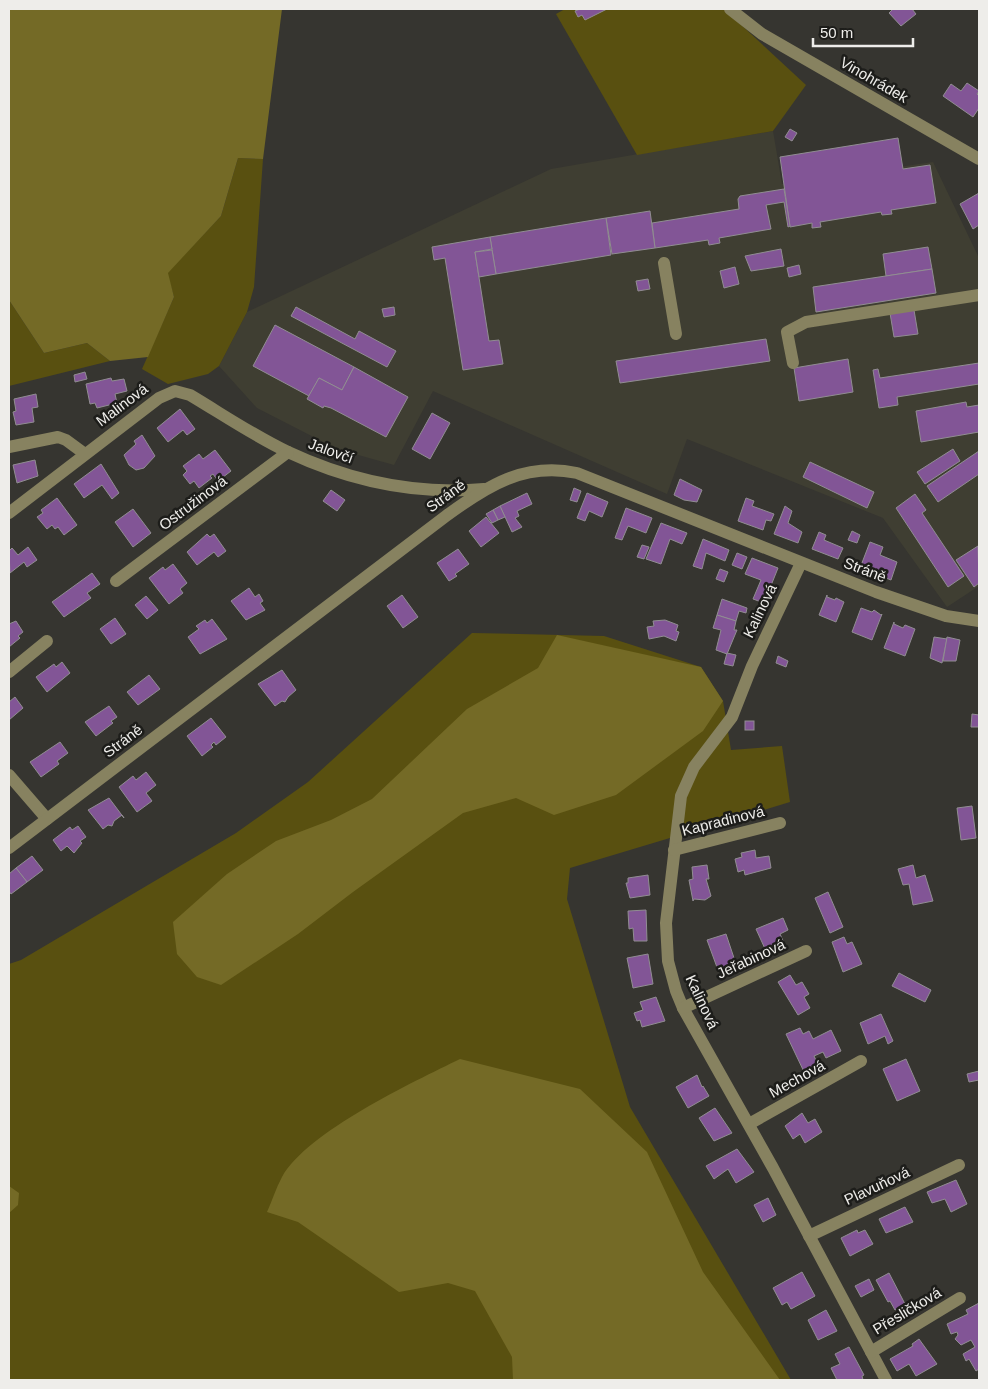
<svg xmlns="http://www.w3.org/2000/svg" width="988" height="1389" font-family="Helvetica,sans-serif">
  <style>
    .built { fill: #3f3e32 }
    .green { fill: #595010 }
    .forest { fill: #746a26 }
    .building { fill: #825596; stroke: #918d92 }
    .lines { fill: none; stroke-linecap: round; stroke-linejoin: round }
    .minor { stroke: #878260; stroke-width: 12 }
    .labels { text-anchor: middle; stroke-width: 5; stroke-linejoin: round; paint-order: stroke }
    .street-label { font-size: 15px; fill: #eeedea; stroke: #1d1d1a }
  </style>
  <rect width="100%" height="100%" fill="#363530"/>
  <!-- built -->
  <polygon class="built" points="773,131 782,184 933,162 979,258 979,586 947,607 883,518 687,439 667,494 433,391 394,465 337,449 257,408 219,366 247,312 551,169"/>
  <!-- green -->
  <g class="green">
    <polygon points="565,9 724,9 806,85 773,131 637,155 556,14"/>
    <polygon points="238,158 263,159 254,287 247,312 219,366 208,374 168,384 142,369 174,297 167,273 221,216"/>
    <polygon points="9,300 44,353 87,343 110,361 9,386"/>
    <polygon points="472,633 604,636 701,667 723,701 731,750 782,746 790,802 570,868 567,899 630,1107 791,1380 9,1380 9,964 21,960 236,833 308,782"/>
  </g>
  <!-- forest -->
  <g class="forest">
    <polygon points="9,9 282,9 263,159 238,158 221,216 168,273 174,297 148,357 110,361 87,343 44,353 9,300"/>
    <polygon points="557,635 701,667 723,701 703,731 616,795 554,815 516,798 463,813 353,892 298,934 221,985 197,977 177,954 173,922 227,874 276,841 331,820 372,799 467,709 538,668"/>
    <path d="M 460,1059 L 580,1089 L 647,1152 L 703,1272 L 780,1380 L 513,1380 L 512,1357 L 475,1291 L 448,1283 L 399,1292 L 298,1222 L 267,1212 C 272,1201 276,1188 282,1177 C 307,1132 413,1082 460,1059 Z"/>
    <polygon points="9,1186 19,1193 18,1205 9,1213"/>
  </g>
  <!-- building -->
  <g class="building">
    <polygon points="580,9 607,9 585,20 582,15 578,17 575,11"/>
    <polygon points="893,9 912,9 916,14 901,26 889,13"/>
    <polygon points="967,83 979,91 977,94 979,96 979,108 973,117 943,96 951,84 961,91"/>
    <polygon points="790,129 797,133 792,141 785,137"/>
    <polygon points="898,138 903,169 930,165 936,203 891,210 892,214 882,215 881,212 820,222 821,227 812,228 812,223 790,227 780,157"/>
    <polygon points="784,189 790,226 788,227 784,202 766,205 771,229 719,238 720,243 709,245 708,240 655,248 652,223 739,209 738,199 740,196"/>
    <polygon points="979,193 979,225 973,229 960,204"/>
    <polygon points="650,211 655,248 612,254 606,218"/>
    <polygon points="606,218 611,255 496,274 490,237"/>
    <polygon points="490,237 492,249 475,252 489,341 499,340 503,364 463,370 445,258 434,260 432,247"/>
    <polygon points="928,247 932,269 886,276 883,254"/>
    <polygon points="781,249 784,266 751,271 745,256"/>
    <polygon points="492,250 496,274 479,277 475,252"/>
    <polygon points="799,265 801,274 789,277 787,268"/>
    <polygon points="735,267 739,284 724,288 720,271"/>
    <polygon points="932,269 936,293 816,312 813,287"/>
    <polygon points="648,279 650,289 638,291 636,281"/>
    <polygon points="296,307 355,339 359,331 396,351 387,367 291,316"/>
    <polygon points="394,307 395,315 384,317 382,309"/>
    <polygon points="914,310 918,334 894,337 890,313"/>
    <polygon points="275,325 354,367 342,390 319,378 309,396 253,366"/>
    <polygon points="766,339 770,361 620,383 616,361"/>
    <polygon points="848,359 853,392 799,401 794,368"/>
    <polygon points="979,363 979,384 897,397 898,405 879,408 873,370 878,369 880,378"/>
    <polygon points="354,367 408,397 386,437 331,408 324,406 323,408 307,399 319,378 342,390"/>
    <polygon points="85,372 87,379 75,382 74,375"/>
    <polygon points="111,378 112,381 124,379 127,391 115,394 117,403 97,408 95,403 90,404 86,384"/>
    <polygon points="36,394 38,407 32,408 34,422 16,425 13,412 16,411 14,399"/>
    <polygon points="966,402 967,407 979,405 979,432 921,442 916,411"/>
    <polygon points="180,409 195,429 187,435 183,430 168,442 157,428"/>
    <polygon points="432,413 450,423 430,459 412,449"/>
    <polygon points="142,435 155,456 144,468 136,470 129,465 124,455 136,444 134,441"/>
    <polygon points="953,449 960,461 925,484 917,472"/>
    <polygon points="215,450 231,471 218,481 213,474 210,476 212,478 199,488 194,481 190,484 183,475 187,471 183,466 199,454 203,459"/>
    <polygon points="979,451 979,474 938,502 927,486"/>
    <polygon points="35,460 38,476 17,483 13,465"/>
    <polygon points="810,462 874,492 867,508 803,477"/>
    <polygon points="101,464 119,493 112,499 102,485 84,498 74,484"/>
    <polygon points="680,479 702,490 697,502 684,500 674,495"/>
    <polygon points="574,488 581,491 577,502 570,500"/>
    <polygon points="331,490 345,500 337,511 323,501"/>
    <polygon points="527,493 532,504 517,511 519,516 515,518 522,527 512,532 500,506"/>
    <polygon points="587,493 608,502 602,517 589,511 585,521 577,518"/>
    <polygon points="915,494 926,510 922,513 964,576 948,587 896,508"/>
    <polygon points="57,498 77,525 64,535 58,527 55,529 52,525 47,529 37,517 43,513 41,510"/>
    <polygon points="746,498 754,501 752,506 774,514 771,521 766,520 763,530 738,521"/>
    <polygon points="500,506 505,517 498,520 493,510"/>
    <polygon points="785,506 792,511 788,523 802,532 798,543 774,534"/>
    <polygon points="626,508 652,518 646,533 628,526 622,540 615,538"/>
    <polygon points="133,509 151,533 133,547 115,522"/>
    <polygon points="493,510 498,520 492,523 486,514"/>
    <polygon points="486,517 499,533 481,547 469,531"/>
    <polygon points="661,523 687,533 682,544 670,539 661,564 646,559"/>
    <polygon points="852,531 860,535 857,543 848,540"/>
    <polygon points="819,532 826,535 824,540 843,548 838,559 812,549"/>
    <polygon points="207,534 210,537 214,534 226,551 218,557 214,552 197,565 187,552"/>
    <polygon points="703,539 729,550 725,561 706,553 702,569 693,566"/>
    <polygon points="870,542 883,547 880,555 897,562 891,580 860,568"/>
    <polygon points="642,545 649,547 644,559 637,557"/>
    <polygon points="978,546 979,583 974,587 956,560"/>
    <polygon points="28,547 37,560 27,567 24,562 10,573 9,551 12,548 18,555"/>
    <polygon points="458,549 469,564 455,574 457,576 449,581 437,563"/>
    <polygon points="737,553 747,557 742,569 732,565"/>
    <polygon points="752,558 778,568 764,603 753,599 761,580 745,574"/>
    <polygon points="173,564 187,583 180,589 183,593 169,604 149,578 163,567 165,570"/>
    <polygon points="720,569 728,572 724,582 716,579"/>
    <polygon points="92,573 100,584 87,593 91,598 64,617 52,602"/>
    <polygon points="249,588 255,597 259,594 263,601 260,603 265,610 246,620 231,601"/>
    <polygon points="402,595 418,617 403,628 387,606"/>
    <polygon points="827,595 827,597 835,600 836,598 844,602 836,622 819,615"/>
    <polygon points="146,596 158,610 147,619 135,605"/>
    <polygon points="722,599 747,608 746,613 739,611 736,621 717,615"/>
    <polygon points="861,608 872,612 874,610 881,615 882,614 872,640 852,632"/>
    <polygon points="717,615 736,621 734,630 737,630 727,654 716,650 721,630 713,628"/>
    <polygon points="115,618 126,634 111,644 100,629"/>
    <polygon points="212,619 227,639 200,654 188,637 199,629 196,626 205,620 207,623"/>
    <polygon points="665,620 678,625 676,631 679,632 676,641 664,636 649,639 647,627 654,626 653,621"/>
    <polygon points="16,621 23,632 18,636 20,638 9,647 9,624"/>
    <polygon points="894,622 894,624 903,628 905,625 915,629 905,656 884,648"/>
    <polygon points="934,637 947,639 942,663 930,658"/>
    <polygon points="947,637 960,640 956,661 943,661"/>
    <polygon points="727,653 736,655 733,666 724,664"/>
    <polygon points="778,656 788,661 786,667 776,663"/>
    <polygon points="62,662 70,673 47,692 36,677 54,664 56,667"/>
    <polygon points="282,670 296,690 288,697 285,702 282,701 275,706 258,684"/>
    <polygon points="149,675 160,689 138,705 127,692"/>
    <polygon points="15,697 23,708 9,720 9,702"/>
    <polygon points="109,706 117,717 111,721 113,723 96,736 85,722"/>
    <polygon points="972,714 979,715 979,727 971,727"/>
    <polygon points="211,718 226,737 216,745 214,742 211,745 213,747 202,756 187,736"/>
    <rect x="745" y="721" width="9" height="9"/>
    <polygon points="60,742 68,753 57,761 59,764 41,777 30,762"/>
    <polygon points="146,772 156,785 146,793 152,801 137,812 119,787 133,776 136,780"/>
    <polygon points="109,798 124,818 122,815 114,821 112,826 108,825 103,829 88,810"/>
    <polygon points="972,806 976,838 961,840 957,808"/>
    <polygon points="78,826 86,837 80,841 82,843 74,853 67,846 61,851 53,840 70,827 72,830"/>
    <polygon points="755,850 756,858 769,856 771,868 745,875 744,870 738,872 735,859 742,857 741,853"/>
    <polygon points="32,856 43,870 27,882 16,868"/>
    <polygon points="707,865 709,879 706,879 711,896 705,900 694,899 693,901 689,880 693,879 692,867"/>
    <polygon points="913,865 916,878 925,875 933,901 913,905 909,884 903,885 898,869"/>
    <polygon points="16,868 27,882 11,894 9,891 9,874"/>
    <polygon points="648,875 650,895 630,898 626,883 628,883 628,878"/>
    <polygon points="828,892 843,927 830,933 815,898"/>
    <polygon points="646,910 647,941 634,941 633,928 629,929 628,911"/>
    <polygon points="783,918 788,930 780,934 784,943 766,951 756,929"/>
    <polygon points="726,934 736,964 718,970 707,940"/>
    <polygon points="844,937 847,944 852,942 862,964 843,972 832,942"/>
    <polygon points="648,954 653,984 633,988 627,958"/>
    <polygon points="899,973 931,990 925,1002 892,986"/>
    <polygon points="790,975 796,985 802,982 809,994 804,997 810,1008 798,1015 778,982"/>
    <polygon points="656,997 665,1021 642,1027 640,1020 637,1021 634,1013 643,1010 640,1002"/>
    <polygon points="881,1014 893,1041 888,1044 885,1036 868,1044 860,1023"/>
    <polygon points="800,1028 803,1034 809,1031 813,1039 831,1030 841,1051 826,1058 823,1052 814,1056 820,1069 806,1076 786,1034"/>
    <polygon points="906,1059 920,1091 897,1101 883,1069"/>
    <polygon points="979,1071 979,1080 969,1082 967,1074"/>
    <polygon points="697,1075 702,1087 703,1086 709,1096 688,1108 676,1087"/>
    <polygon points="715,1108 732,1133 714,1141 699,1118"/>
    <polygon points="802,1113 808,1123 815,1119 822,1132 805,1143 800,1134 793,1139 785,1126"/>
    <polygon points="737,1149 754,1172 736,1183 728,1169 714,1179 706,1166"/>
    <polygon points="956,1180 967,1204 951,1212 945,1199 932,1203 927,1192"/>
    <polygon points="768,1198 776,1215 763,1222 754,1205"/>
    <polygon points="905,1207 913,1222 886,1233 879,1219"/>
    <polygon points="857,1230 858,1233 865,1230 873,1244 850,1256 841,1238"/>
    <polygon points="802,1272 815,1296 791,1309 787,1302 782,1305 773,1288"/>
    <polygon points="889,1273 905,1304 895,1310 890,1301 888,1302 876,1280"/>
    <polygon points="869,1279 874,1290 861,1297 855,1286"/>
    <polygon points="979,1303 979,1369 976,1371 969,1359 966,1361 963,1354 975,1347 971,1340 961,1345 955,1339 958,1335 957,1332 951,1334 947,1324 968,1314 966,1310"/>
    <polygon points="826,1310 837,1331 818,1340 808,1320"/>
    <polygon points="919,1339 937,1364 916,1376 909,1364 897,1371 890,1359 913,1346 912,1344"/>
    <polygon points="849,1347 864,1375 862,1376 863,1380 837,1380 831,1368 840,1364 835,1354"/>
  </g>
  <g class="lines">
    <!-- minor -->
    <g class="minor">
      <polyline points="730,9 762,34 979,159"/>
      <polyline points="664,263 676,334"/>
      <polyline points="793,363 787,332 806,322 979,295"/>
      <polyline points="9,447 58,437 66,440 85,454"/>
      <path d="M 9,513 L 159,398 L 175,391 L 190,395 C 222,414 254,436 288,452 C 350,481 416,495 484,489"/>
      <polyline points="801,563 752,666 732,717 694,767 681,796 666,923 668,961 676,991 683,1008 773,1168 886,1380"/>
      <polyline points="116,581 288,452"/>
      <polyline points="9,672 47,641"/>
      <polyline points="9,775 47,819"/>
      <path d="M 9,848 L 446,516 C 487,486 524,462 577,473 L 876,592 L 946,616 L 979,621"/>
      <polyline points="674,850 780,823"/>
      <polyline points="683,1008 806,951"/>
      <polyline points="749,1124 861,1061"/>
      <polyline points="809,1236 959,1165"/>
      <polyline points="871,1352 960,1298"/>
    </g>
  </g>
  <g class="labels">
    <!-- street labels -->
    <g class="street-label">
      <text transform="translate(874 80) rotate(30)" y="5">Vinohrádek</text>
      <text transform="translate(122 405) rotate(-37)" y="5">Malinová</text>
      <text transform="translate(331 451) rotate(20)" y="5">Jalovčí</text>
      <text transform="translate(446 496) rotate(-36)" y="5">Stráně</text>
      <text transform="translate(193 503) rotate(-37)" y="5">Ostružinová</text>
      <text transform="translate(865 570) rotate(21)" y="5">Stráně</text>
      <text transform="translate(760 611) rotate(-64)" y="5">Kalinová</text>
      <text transform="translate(123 741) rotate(-37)" y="5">Stráně</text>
      <text transform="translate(723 821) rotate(-14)" y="5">Kapradinová</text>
      <text transform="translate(751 959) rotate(-25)" y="5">Jeřabinová</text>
      <text transform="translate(702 1002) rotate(65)" y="5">Kalinová</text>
      <text transform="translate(797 1079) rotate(-29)" y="5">Mechová</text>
      <text transform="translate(877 1186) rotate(-25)" y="5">Plavuňová</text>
      <text transform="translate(907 1311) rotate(-31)" y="5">Přesličková</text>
    </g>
  </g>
  <!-- border -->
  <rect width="988" height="1389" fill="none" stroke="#eeedea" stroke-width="20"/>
  <!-- scale -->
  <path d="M813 38v8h100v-8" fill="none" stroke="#eeedea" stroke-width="2.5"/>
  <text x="820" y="38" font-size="15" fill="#eeedea" stroke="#1d1d1a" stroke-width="4" paint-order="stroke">50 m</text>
</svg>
